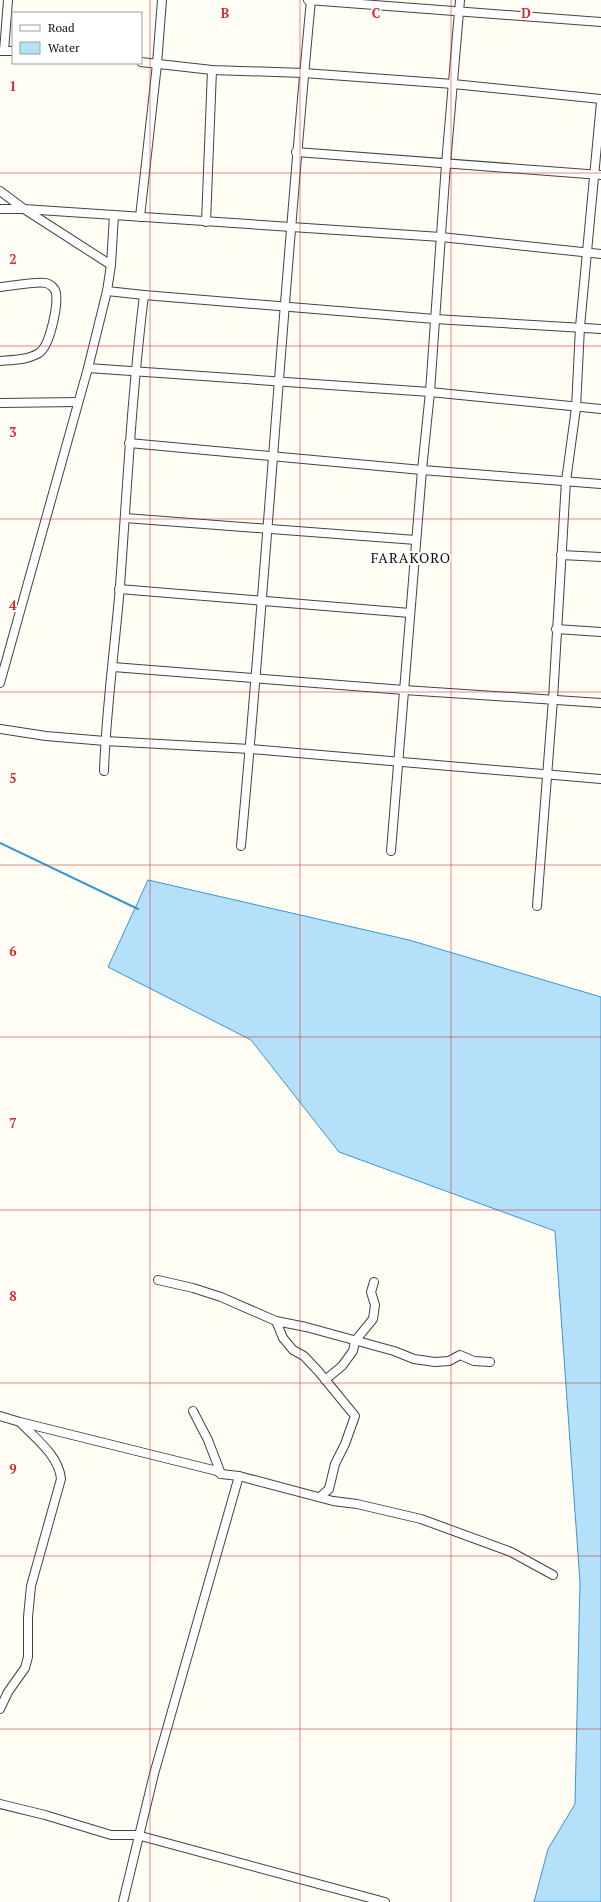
<svg xmlns="http://www.w3.org/2000/svg" width="601" height="1902" font-family="'PT Serif',serif">
  <style>
    .water { fill: #b5e0fa; stroke: #3796d6 }
    .lines { fill: none; stroke-linecap: round; stroke-linejoin: round }
    .stream { stroke: #3796d6; stroke-width: 2 }
    .minor-casing { stroke: #434343; stroke-width: 10 }
    .minor { stroke: #fff; stroke-width: 8 }
    .grid { fill: none; stroke: #d62828; stroke-width: 1; stroke-opacity: 0.55 }
    .labels { text-anchor: middle; stroke-width: 4; stroke-linejoin: round; paint-order: stroke }
    .neighbourhood-label { font-size: 14px; letter-spacing: 1px; fill: #101010; stroke: #fff }
    .grid-label { font-size: 13px; text-anchor: middle; font-weight: bold; fill: #d62828; stroke: #fff; stroke-width: 4; stroke-linejoin: round; paint-order: stroke }
  </style>
  <rect width="100%" height="100%" fill="#fffdf4"/>
  <!-- water -->
  <polygon class="water" points="148,880 409,940 601,997 601,1902 534,1902 548,1849 575,1804 580,1582 555,1231 339,1152 251,1040 108,967"/>
  <g class="lines">
    <!-- stream -->
    <polyline class="stream" points="0,843 138,909"/>
    <!-- minor casing -->
    <g class="minor-casing">
      <g id="minor">
        <polyline points="308,0 601,22"/>
        <polyline points="0,51 13,51"/>
        <polyline points="4,51 8,0"/>
        <polyline points="141,62 212,70 304,73 453,84 601,99"/>
        <polyline points="296,152 601,175"/>
        <polyline points="0,191 24,209 111,265"/>
        <polyline points="0,209 24,209 441,237 601,254"/>
        <polyline points="140,217 157,64 162,0"/>
        <polyline points="206,222 212,70"/>
        <path d="M 0,287 C 10,286 38,281 46,283 C 50,284 55,288 56,293 C 58,306 50,346 39,353 C 28,360 12,360 0,361"/>
        <polyline points="107,291 144,295 435,319 601,329"/>
        <polyline points="88,368 430,392 601,409"/>
        <polyline points="0,403 78,402"/>
        <polyline points="129,443 422,470 601,484"/>
        <polyline points="125,518 416,540"/>
        <polyline points="561,555 601,557"/>
        <polyline points="119,589 410,613"/>
        <polyline points="556,629 601,632"/>
        <polyline points="113,667 404,690 601,703"/>
        <polyline points="0,683 88,368 107,291 111,265 114,215"/>
        <polyline points="0,729 46,736 105,741 250,749 601,779"/>
        <path d="M 104,771 C 106,709 115,647 120,586 C 127,489 132,392 144,295"/>
        <path d="M 241,846 C 267,564 284,282 311,0"/>
        <polyline points="391,851 422,470 430,392 446,164 460,0"/>
        <polyline points="537,906 553,699 566,481 576,408 580,327 601,102"/>
        <polyline points="158,1280 193,1288 221,1297 276,1321 306,1327 394,1351 414,1359 435,1362 449,1361 460,1355 474,1361 490,1362"/>
        <polyline points="276,1321 283,1338 293,1350 304,1356 319,1372 355,1416 345,1444 335,1464 329,1489 320,1497"/>
        <polyline points="325,1380 342,1366 353,1351 355,1341 373,1319 375,1305 371,1292 374,1282"/>
        <polyline points="193,1411 208,1440 221,1474"/>
        <polyline points="0,1416 20,1422 217,1471 221,1474 239,1476 333,1501 357,1504 421,1519 511,1552 553,1575"/>
        <path d="M 0,1709 L 8,1692 L 25,1668 L 28,1657 L 28,1617 L 31,1586 L 61,1479 C 59,1456 36,1439 21,1423"/>
        <polyline points="0,1804 45,1815 111,1835 137,1835 385,1902"/>
        <polyline points="123,1902 154,1774 239,1476"/>
      </g>
    </g>
    <!-- minor -->
    <use href="#minor" class="minor"/>
  </g>
  <!-- grid -->
  <path class="grid" d="M 150,0 L 150,1902M 300,0 L 300,1902M 451,0 L 451,1902M 0,173 L 601,173M 0,346 L 601,346M 0,519 L 601,519M 0,692 L 601,692M 0,865 L 601,865M 0,1037 L 601,1037M 0,1210 L 601,1210M 0,1383 L 601,1383M 0,1556 L 601,1556M 0,1729 L 601,1729"/>
  <g class="labels">
    <!-- neighbourhood labels -->
    <g class="neighbourhood-label">
      <text x="411" y="563">FARAKORO</text>
    </g>
  </g>
  <g class="grid-label">
    <text x="225" y="18">B</text>
    <text x="376" y="18">C</text>
    <text x="526" y="18">D</text>
    <text x="13" y="91">1</text>
    <text x="13" y="264">2</text>
    <text x="13" y="437">3</text>
    <text x="13" y="610">4</text>
    <text x="13" y="783">5</text>
    <text x="13" y="956">6</text>
    <text x="13" y="1128">7</text>
    <text x="13" y="1301">8</text>
    <text x="13" y="1474">9</text>
  </g>
  <!-- legend -->
  <rect x="12" y="12" width="130" height="52" fill="#ffffff" stroke="#9f9f9f"/>
  <rect x="20" y="25" width="20" height="6" fill="#ffffff" stroke="#9f9f9f"/>
  <text x="48" y="32" font-size="12" fill="#101010">Road</text>
  <rect x="20" y="42" width="20" height="12" fill="#b5e0fa" stroke="#9f9f9f"/>
  <text x="48" y="52" font-size="12" fill="#101010">Water</text>
</svg>
